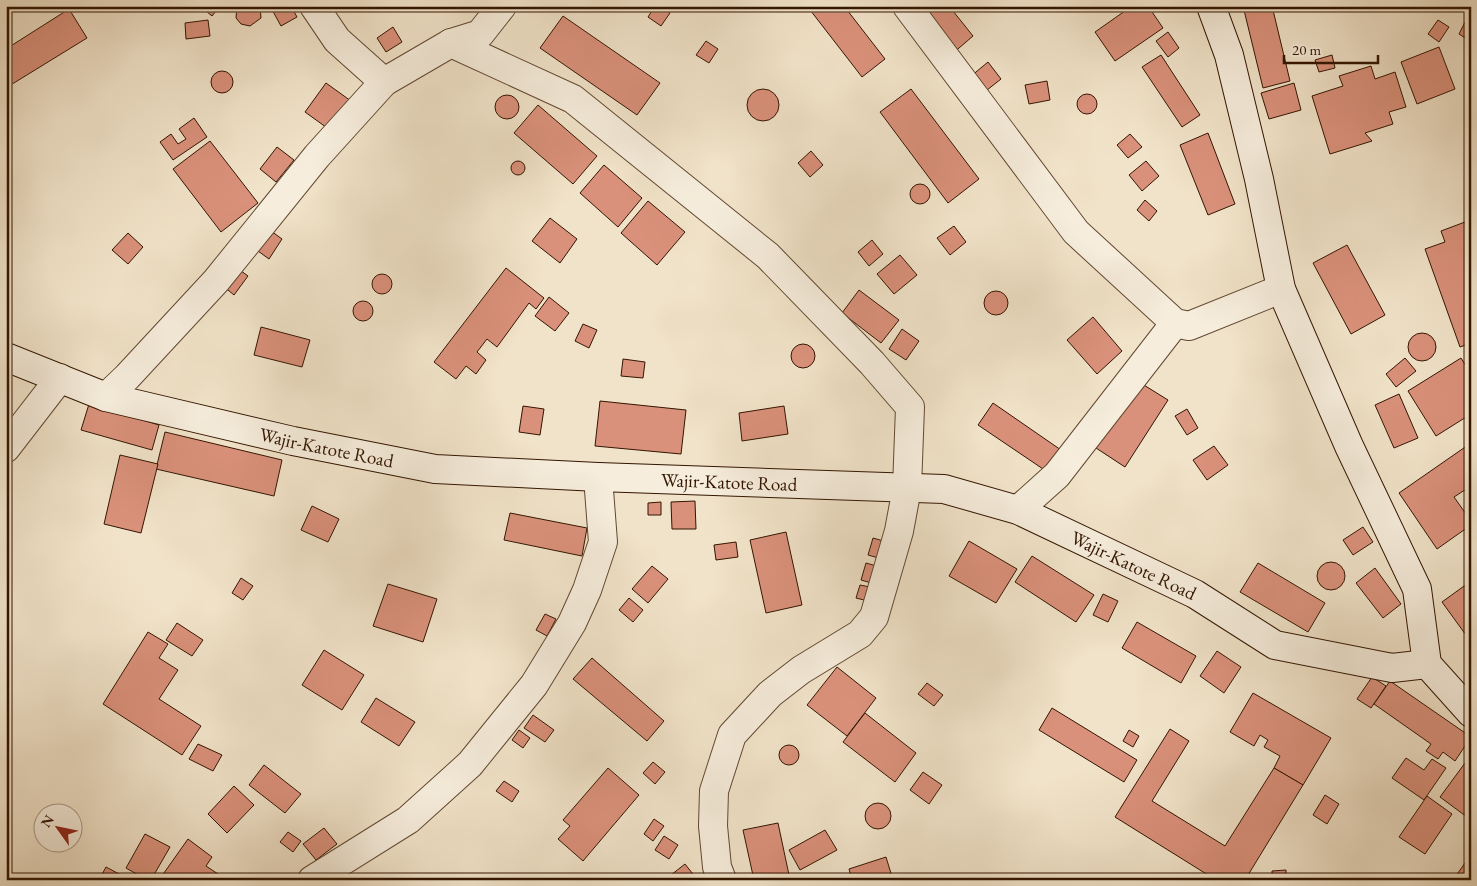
<svg xmlns="http://www.w3.org/2000/svg" width="1477" height="886" font-family="'EB Garamond',serif">
  <style>
    .building { fill: #da917b; stroke: #331500 }
    .lines { fill: none; stroke-linecap: round; stroke-linejoin: round }
    .street-casing { stroke: #624832; stroke-width: 30 }
    .secondary-casing { stroke: #331500; stroke-width: 30 }
    .street { stroke: #f6eddc; stroke-width: 28 }
    .secondary { stroke: #f6eddc; stroke-width: 28 }
    .labels { text-anchor: middle; stroke-width: 4; stroke-linejoin: round; paint-order: stroke }
    .street-label { font-size: 19px; fill: #331500; stroke: #f6eddc }
  </style>
  <rect width="100%" height="100%" fill="#f1e3c9"/>
  <filter id="stains"><feTurbulence type="fractalNoise" baseFrequency=".004" numOctaves="4"/><feColorMatrix values="0 0 0 0 .2 0 0 0 0 .09 0 0 0 0 .02 0 0 0 .5 -.17"/></filter>
  <radialGradient id="worn" r=".72"><stop offset=".6" stop-color="#630" stop-opacity="0"/><stop offset="1" stop-color="#630" stop-opacity=".3"/></radialGradient>
  <!-- building -->
  <g class="building">
    <polygon points="200,6 220,6 212,16"/>
    <polygon points="237,6 260,6 261,18 250,26 241,24 236,18"/>
    <polygon points="270,6 291,6 297,17 281,26"/>
    <polygon points="655,6 659,6 670,13 661,26 648,17"/>
    <polygon points="807,6 844,6 885,59 862,77"/>
    <polygon points="913,6 949,6 973,36 952,54"/>
    <polygon points="1132,6 1148,6 1163,28 1115,61 1095,32"/>
    <polygon points="1243,6 1287,6 1273,10 1290,81 1263,88"/>
    <polygon points="69,9 87,38 9,86 6,82 6,49"/>
    <polygon points="563,16 660,83 637,115 540,48"/>
    <polygon points="208,20 210,36 186,39 185,23"/>
    <polygon points="1438,20 1449,27 1439,42 1428,34"/>
    <polygon points="1465,22 1471,25 1470,41 1459,34"/>
    <polygon points="393,27 402,42 386,52 377,38"/>
    <polygon points="1168,32 1179,48 1168,57 1156,41"/>
    <polygon points="706,41 718,49 709,63 696,55"/>
    <polygon points="1439,47 1455,89 1417,104 1401,62"/>
    <polygon points="1161,55 1200,115 1182,127 1142,67"/>
    <polygon points="1332,55 1335,68 1319,72 1315,60"/>
    <polygon points="988,62 1001,79 982,94 970,77"/>
    <polygon points="1371,66 1375,79 1395,72 1406,107 1389,112 1393,124 1365,133 1372,141 1330,154 1312,96 1343,86 1339,76"/>
    <circle cx="222" cy="82" r="11"/>
    <polygon points="1047,81 1050,100 1029,104 1025,85"/>
    <polygon points="326,83 351,101 330,130 305,112"/>
    <polygon points="1294,83 1301,110 1269,119 1261,93"/>
    <polygon points="911,89 979,179 948,203 880,112"/>
    <circle cx="763" cy="105" r="16"/>
    <circle cx="1087" cy="104" r="10"/>
    <circle cx="507" cy="107" r="12"/>
    <polygon points="538,105 597,156 573,184 514,133"/>
    <polygon points="194,118 207,137 173,160 160,142 171,134 178,144 186,139 179,129"/>
    <polygon points="1208,133 1235,204 1208,215 1180,145"/>
    <polygon points="1130,134 1142,147 1128,158 1117,145"/>
    <polygon points="210,141 258,203 221,232 173,169"/>
    <polygon points="277,147 294,160 276,182 260,169"/>
    <polygon points="811,151 823,165 810,177 798,163"/>
    <circle cx="518" cy="168" r="7"/>
    <polygon points="1146,161 1159,176 1142,191 1129,175"/>
    <polygon points="604,165 642,198 618,227 580,193"/>
    <circle cx="920" cy="194" r="10"/>
    <polygon points="1145,200 1157,211 1149,221 1137,210"/>
    <polygon points="648,201 685,232 657,265 621,233"/>
    <polygon points="550,218 577,239 560,263 532,241"/>
    <polygon points="1465,222 1471,238 1471,343 1460,347 1425,249 1445,242 1441,231"/>
    <polygon points="954,226 966,242 950,255 937,238"/>
    <polygon points="271,231 282,239 269,259 258,251"/>
    <polygon points="128,233 143,247 128,264 112,250"/>
    <polygon points="872,240 883,254 869,266 858,252"/>
    <polygon points="1347,245 1385,315 1351,334 1313,263"/>
    <polygon points="900,255 917,275 894,294 877,274"/>
    <polygon points="237,268 248,276 234,295 223,286"/>
    <polygon points="506,268 544,298 536,309 529,303 497,347 487,339 477,352 486,360 476,374 466,366 456,379 434,362"/>
    <circle cx="382" cy="284" r="10"/>
    <polygon points="859,290 899,320 881,343 842,313"/>
    <circle cx="996" cy="303" r="12"/>
    <polygon points="549,297 569,313 555,331 535,316"/>
    <circle cx="363" cy="311" r="10"/>
    <polygon points="1093,317 1122,351 1097,374 1067,340"/>
    <polygon points="583,324 597,330 589,348 575,341"/>
    <polygon points="261,327 310,340 302,367 254,355"/>
    <polygon points="902,329 919,341 906,360 889,349"/>
    <circle cx="1422" cy="347" r="14"/>
    <circle cx="803" cy="356" r="12"/>
    <polygon points="1405,358 1416,371 1396,387 1386,374"/>
    <polygon points="1461,358 1471,374 1471,414 1436,436 1408,391"/>
    <polygon points="623,359 645,362 643,378 621,376"/>
    <polygon points="1139,382 1168,400 1125,467 1096,448"/>
    <polygon points="1399,394 1418,438 1394,448 1375,405"/>
    <polygon points="600,401 686,410 681,454 595,446"/>
    <polygon points="993,403 1061,450 1046,471 978,425"/>
    <polygon points="89,404 159,425 152,450 81,430"/>
    <polygon points="523,406 544,409 540,435 519,432"/>
    <polygon points="784,406 788,434 742,441 739,413"/>
    <polygon points="1187,409 1198,428 1187,435 1175,416"/>
    <polygon points="165,432 282,460 274,496 156,469"/>
    <polygon points="1471,443 1471,486 1454,497 1471,521 1471,525 1437,549 1399,493"/>
    <polygon points="1214,446 1228,465 1207,480 1193,460"/>
    <polygon points="120,455 158,464 141,533 104,524"/>
    <polygon points="695,501 696,529 672,529 671,502"/>
    <polygon points="661,502 661,515 648,515 648,503"/>
    <polygon points="312,506 339,519 328,542 301,530"/>
    <polygon points="510,513 587,528 582,556 504,540"/>
    <polygon points="1363,527 1373,542 1353,555 1343,540"/>
    <polygon points="786,532 802,605 766,613 750,540"/>
    <polygon points="873,538 887,542 882,559 868,555"/>
    <polygon points="969,541 1017,569 996,603 949,576"/>
    <polygon points="736,542 738,557 716,560 714,545"/>
    <polygon points="1032,556 1094,595 1076,622 1015,582"/>
    <circle cx="1331" cy="576" r="14"/>
    <polygon points="866,563 880,567 875,584 861,580"/>
    <polygon points="1258,563 1325,603 1308,632 1240,592"/>
    <polygon points="652,566 668,579 648,603 632,589"/>
    <polygon points="1375,568 1401,604 1383,618 1356,583"/>
    <polygon points="241,578 253,586 243,600 232,593"/>
    <polygon points="1471,581 1471,642 1442,602"/>
    <polygon points="388,584 437,599 423,642 373,626"/>
    <polygon points="860,585 875,588 872,602 856,598"/>
    <polygon points="1103,594 1118,601 1108,622 1093,615"/>
    <polygon points="629,598 643,610 633,622 619,610"/>
    <polygon points="545,614 556,619 547,636 536,630"/>
    <polygon points="1137,622 1196,656 1181,683 1122,648"/>
    <polygon points="177,623 203,640 192,656 166,640"/>
    <polygon points="148,632 168,644 159,658 178,670 159,699 201,726 182,755 103,704"/>
    <polygon points="324,650 364,675 342,710 302,685"/>
    <polygon points="1217,651 1241,667 1224,693 1200,676"/>
    <polygon points="592,658 664,721 647,741 573,679"/>
    <polygon points="837,667 876,698 847,736 807,705"/>
    <polygon points="1372,677 1386,686 1371,708 1357,699"/>
    <polygon points="1390,681 1471,737 1455,761 1443,752 1438,759 1426,751 1431,744 1374,704"/>
    <polygon points="927,683 943,695 934,706 918,694"/>
    <polygon points="1253,693 1331,738 1303,785 1274,768 1280,756 1264,747 1268,740 1260,735 1254,746 1230,732"/>
    <polygon points="376,698 415,722 399,746 361,722"/>
    <polygon points="1052,708 1137,760 1124,782 1039,730"/>
    <polygon points="865,713 916,753 895,782 843,742"/>
    <polygon points="533,715 554,730 545,742 524,728"/>
    <polygon points="1170,729 1189,741 1152,801 1225,846 1274,768 1303,785 1245,880 1216,880 1115,817"/>
    <polygon points="519,730 530,738 523,748 512,740"/>
    <polygon points="1129,730 1139,736 1133,747 1123,741"/>
    <polygon points="198,744 222,755 213,771 189,759"/>
    <circle cx="789" cy="755" r="10"/>
    <polygon points="1406,758 1424,770 1432,759 1446,768 1424,800 1392,778"/>
    <polygon points="653,762 665,772 655,784 643,773"/>
    <polygon points="1465,763 1471,768 1471,820 1440,797"/>
    <polygon points="264,765 301,794 285,813 249,785"/>
    <polygon points="608,768 639,795 583,861 558,839 570,826 563,820"/>
    <polygon points="923,772 942,785 929,804 910,790"/>
    <polygon points="504,781 519,791 512,802 496,791"/>
    <polygon points="234,786 254,805 227,833 208,814"/>
    <polygon points="1325,795 1339,804 1327,824 1313,815"/>
    <polygon points="1427,796 1452,814 1425,854 1399,837"/>
    <circle cx="878" cy="816" r="13"/>
    <polygon points="654,819 664,826 653,841 644,834"/>
    <polygon points="778,823 789,875 768,880 754,880 743,830"/>
    <polygon points="324,828 337,844 316,860 303,844"/>
    <polygon points="825,830 837,850 800,870 789,850"/>
    <polygon points="288,832 301,841 293,852 280,842"/>
    <polygon points="145,834 170,847 151,880 147,880 126,868"/>
    <polygon points="664,836 678,845 669,859 655,850"/>
    <polygon points="188,839 212,857 206,866 221,876 218,880 159,880"/>
    <polygon points="886,857 893,880 852,880 849,869"/>
    <polygon points="1465,863 1471,867 1471,880 1453,880"/>
    <polygon points="685,864 696,878 693,880 674,880 671,875"/>
    <polygon points="106,867 121,875 119,880 99,880"/>
    <polygon points="1286,870 1286,880 1272,880 1272,871"/>
  </g>
  <g class="lines">
    <!-- street casing -->
    <g class="street-casing">
      <g id="street">
        <polyline points="314,6 337,40 384,82"/>
        <polyline points="907,6 1076,232 1175,323 1189,326 1281,289"/>
        <polyline points="451,43 573,99 768,256 872,363 910,407 907,488 899,531 874,617 860,634 801,670 770,694 732,735 714,791 713,826 717,867 722,880"/>
        <polyline points="106,397 127,377 216,281 317,156 384,82 451,43 480,34 502,6"/>
        <polyline points="6,448 60,378"/>
        <polyline points="1018,510 1057,475 1175,323"/>
        <polyline points="312,880 408,820 470,764 534,685 572,623 587,590 603,542 598,477"/>
      </g>
    </g>
    <!-- secondary casing -->
    <g class="secondary-casing">
      <g id="secondary">
        <polyline points="1211,6 1229,55 1259,179 1281,289 1349,446 1417,589 1427,664 1471,713"/>
        <path id="s1" d="M 6,357 L 106,397 L 293,441 L 435,469 L 598,477 L 944,489 L 1018,510 L 1195,594 L 1275,645 L 1392,668 L 1427,664"/>
      </g>
    </g>
    <!-- street -->
    <use href="#street" class="street"/>
    <!-- secondary -->
    <use href="#secondary" class="secondary"/>
  </g>
  <g class="labels">
    <!-- street labels -->
    <g class="street-label">
      <text dy="7" stroke="none"><textPath href="#s1" startOffset="334">Wajir-Katote Road</textPath></text>
      <text dy="7" stroke="none"><textPath href="#s1" startOffset="739">Wajir-Katote Road</textPath></text>
      <text dy="7" stroke="none"><textPath href="#s1" startOffset="1159">Wajir-Katote Road</textPath></text>
    </g>
  </g>
  <!-- margin -->
  <rect width="1477" height="886" fill="none" stroke="#f1e3c9" stroke-width="25"/>
  <rect x="8" y="8" width="1462" height="871" fill="none" stroke="#331500" stroke-width="2.5"/>
  <rect x="12" y="12" width="1452" height="861" fill="none" stroke="#331500"/>
  <!-- north arrow -->
  <g transform="translate(58 828) rotate(303)"><circle r="24" fill="#f6eddc" stroke="#a89784"/>
  <path d="M0-4L9 19L0 12L-9 19Z" fill="#8f2418"/>
  <text y="-8" font-size="14" font-weight="bold" text-anchor="middle" fill="#331500">N</text>
  </g>
  <!-- scale -->
  <path d="M1284 55v8h94v-8" fill="none" stroke="#331500" stroke-width="2.5"/>
  <text x="1292" y="55" font-size="15" fill="#331500" stroke="#f6eddc" stroke-width="4" paint-order="stroke">20 m</text>
  <rect width="100%" height="100%" filter="url(#stains)"/>
  <rect width="100%" height="100%" fill="url(#worn)"/>
</svg>
